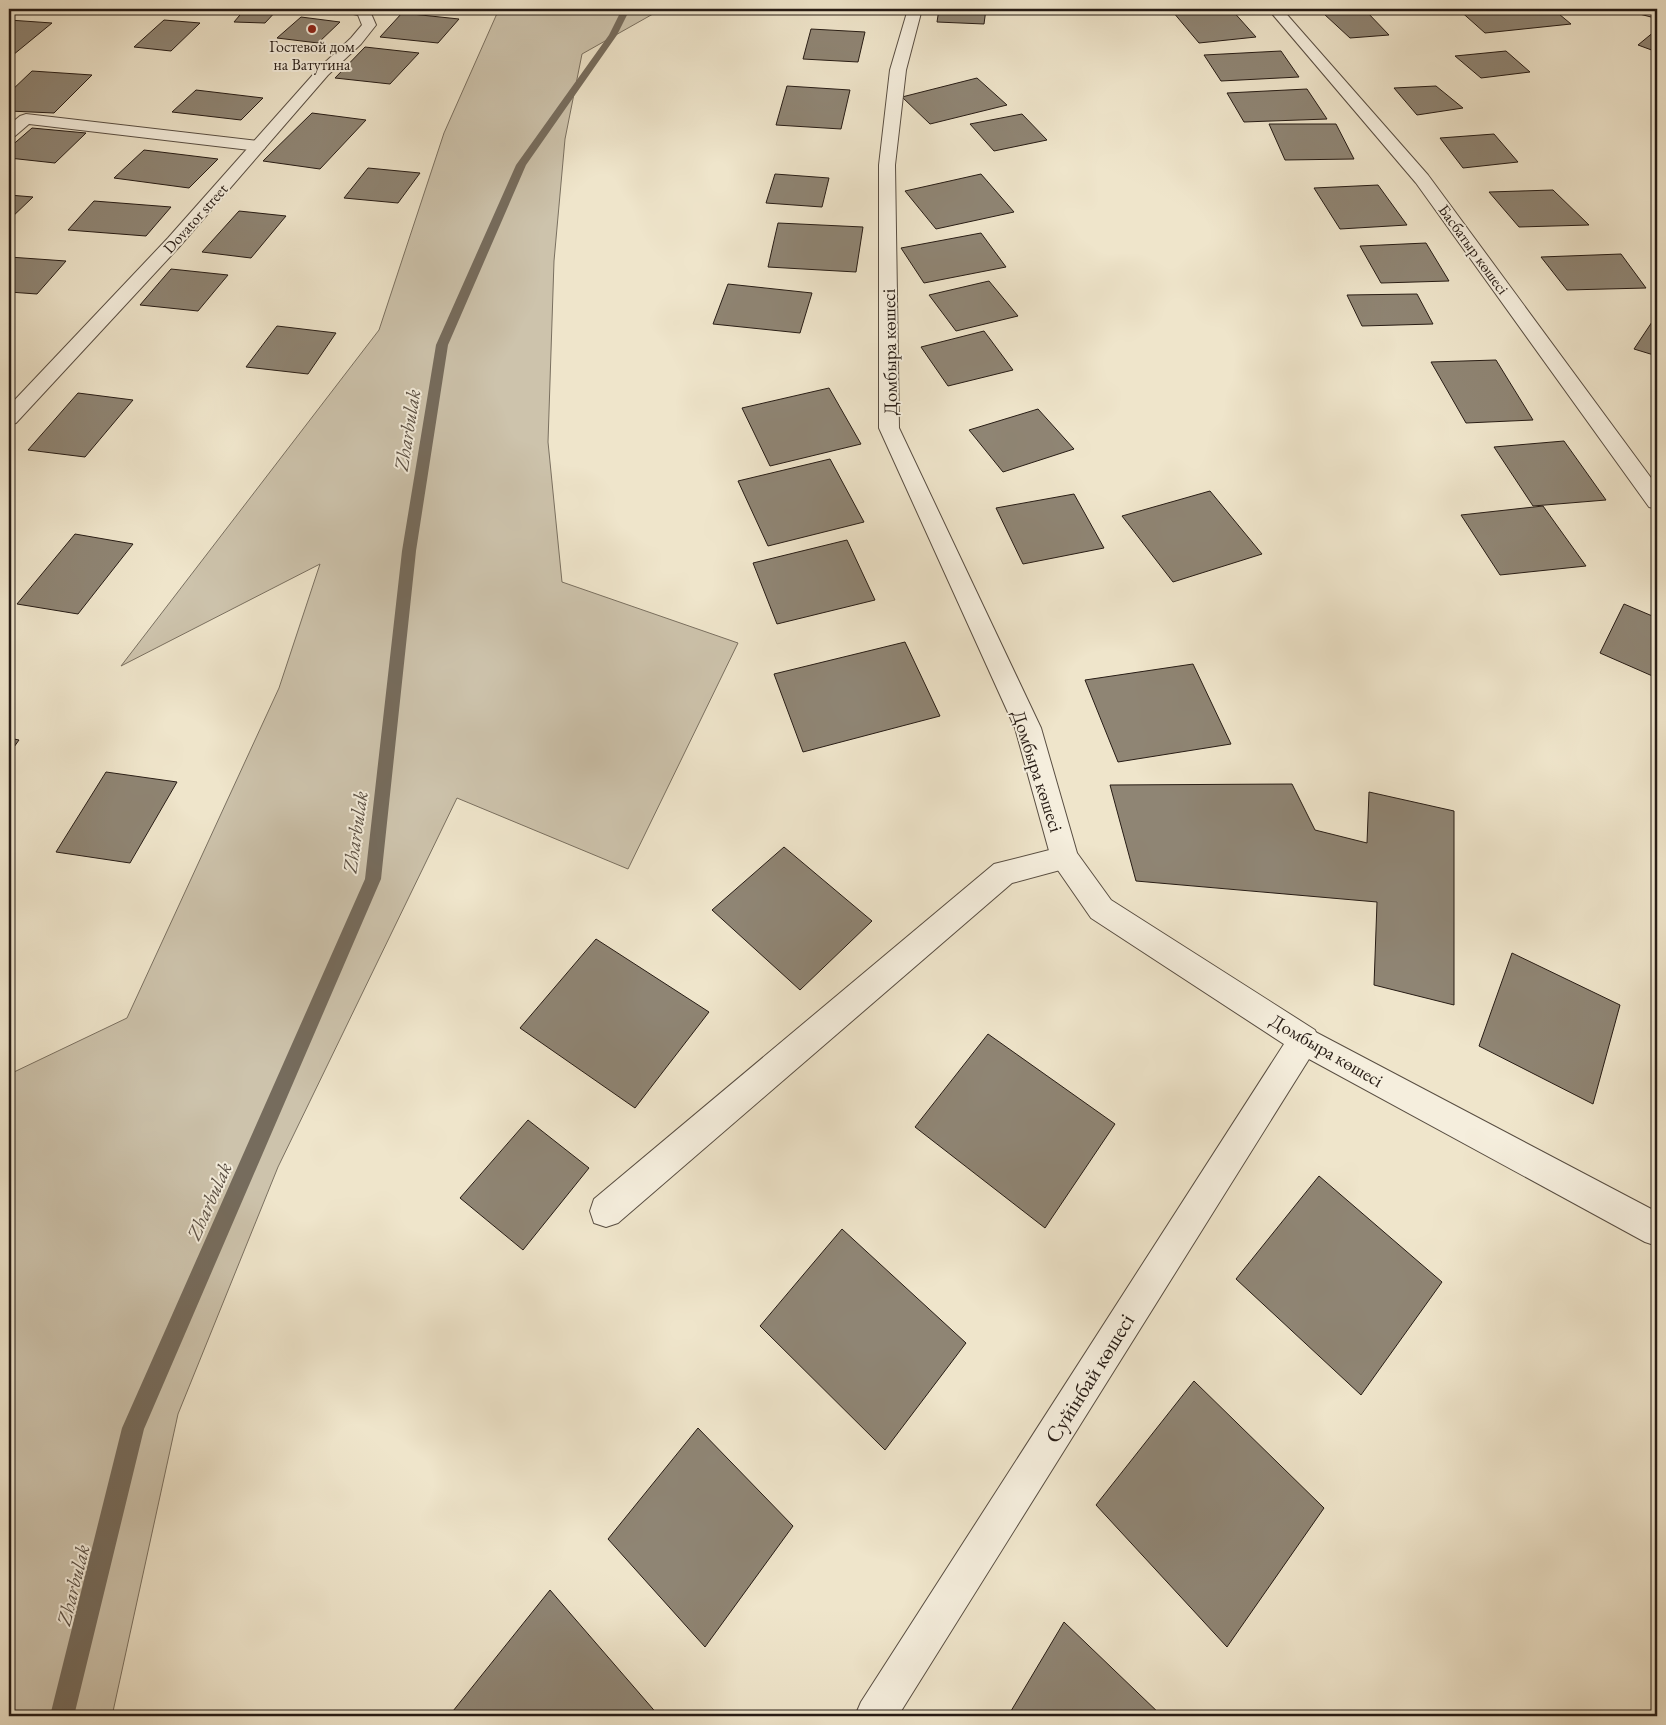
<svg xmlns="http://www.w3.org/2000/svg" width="1666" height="1725" font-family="'EB Garamond',serif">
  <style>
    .green { fill: #cdc3ac; stroke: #7a7060 }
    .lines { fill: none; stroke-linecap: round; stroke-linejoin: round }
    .stream { fill: #766c5d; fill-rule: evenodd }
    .building { fill: #8f8574; stroke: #271c15 }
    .lane-casing { stroke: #594e42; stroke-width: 2 }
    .street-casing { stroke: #594e42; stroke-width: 2 }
    .secondary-casing { stroke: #271c15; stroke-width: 2 }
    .lane { fill: #f5eedd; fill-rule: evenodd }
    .street { fill: #f5eedd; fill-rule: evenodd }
    .secondary { fill: #f5eedd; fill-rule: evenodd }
    .poi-dot { fill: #8f2418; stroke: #f5eedd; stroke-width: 2 }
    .labels { text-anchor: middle; stroke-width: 4; stroke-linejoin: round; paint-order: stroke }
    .far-poi-label { font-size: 16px; fill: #271c15; stroke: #f5eedd }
    .far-street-label { font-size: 16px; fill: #271c15; stroke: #f5eedd }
    .street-label { font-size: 19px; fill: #271c15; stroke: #f5eedd }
    .water-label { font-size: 20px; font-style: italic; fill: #5c5145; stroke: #f5eedd }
    .near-street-label { font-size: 22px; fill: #271c15; stroke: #f5eedd }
  </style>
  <rect width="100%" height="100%" fill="#efe5cb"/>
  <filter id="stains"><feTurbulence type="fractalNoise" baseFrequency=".004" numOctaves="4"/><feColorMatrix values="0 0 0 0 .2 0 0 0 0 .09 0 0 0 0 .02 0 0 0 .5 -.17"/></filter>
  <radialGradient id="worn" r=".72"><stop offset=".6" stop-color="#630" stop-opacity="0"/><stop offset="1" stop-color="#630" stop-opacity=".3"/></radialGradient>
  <!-- green -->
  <polygon class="green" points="499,9 667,9 660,10 582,54 565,139 554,261 548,442 562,582 738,643 628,869 457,798 278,1167 178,1414 112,1716 9,1716 9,1083 14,1072 127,1018 279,688 320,564 121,666 379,330 444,133"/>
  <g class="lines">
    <!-- stream -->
    <polygon class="stream" points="622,9 630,9 617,35 526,165 448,345 416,551 381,879 144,1429 74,1716 50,1716 122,1428 365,879 402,551 436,345 516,165 609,35"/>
  </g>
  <!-- building -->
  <g class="building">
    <polygon points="105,9 167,9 161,14"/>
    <polygon points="245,9 278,9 265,23 234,22"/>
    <polygon points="812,9 860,9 859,12"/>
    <polygon points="939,9 986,9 984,24 937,22"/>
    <polygon points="1206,9 1231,9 1256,37 1199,43 1173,12"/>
    <polygon points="1458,9 1553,9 1571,24 1485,33"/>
    <polygon points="1366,11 1389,35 1350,38 1324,14"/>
    <polygon points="402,13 459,19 438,43 380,37"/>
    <polygon points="301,17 340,22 318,43 277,38"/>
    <polygon points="9,20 52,23 13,55 9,54"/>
    <polygon points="164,20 200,23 171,51 134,47"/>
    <polygon points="811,29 865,32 858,62 803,59"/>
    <polygon points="1655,31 1657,32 1657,52 1638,45"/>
    <polygon points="365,47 419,53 390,84 335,78"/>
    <polygon points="1281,51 1299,77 1221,81 1204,55"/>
    <polygon points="1506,51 1530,72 1481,78 1455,56"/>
    <polygon points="32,71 92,75 54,113 9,111 9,93"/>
    <polygon points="977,78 1007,105 930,124 902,97"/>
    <polygon points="787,86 850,90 841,129 776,125"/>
    <polygon points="1436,86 1463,108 1417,115 1394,88"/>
    <polygon points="1307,89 1327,119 1244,122 1227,93"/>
    <polygon points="196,90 263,98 241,120 172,112"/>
    <polygon points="312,113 366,120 320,169 263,161"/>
    <polygon points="1022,114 1047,140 994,151 970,124"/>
    <polygon points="1269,124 1336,124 1354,159 1285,160"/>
    <polygon points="32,128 86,133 55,163 9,158 9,148"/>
    <polygon points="1494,134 1518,162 1463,168 1440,138"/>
    <polygon points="144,150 218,159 189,188 114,178"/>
    <polygon points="368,168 420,173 398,203 344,198"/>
    <polygon points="775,174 829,178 822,207 766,203"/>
    <polygon points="981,174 1014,212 936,229 905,191"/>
    <polygon points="1378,185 1407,225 1340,229 1314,188"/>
    <polygon points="1553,190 1589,225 1519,227 1489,192"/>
    <polygon points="9,195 33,197 9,220"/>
    <polygon points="94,201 171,207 146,236 68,230"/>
    <polygon points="239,211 286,216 251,258 202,252"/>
    <polygon points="778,223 863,227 856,272 768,267"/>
    <polygon points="981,233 1006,267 924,283 901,248"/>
    <polygon points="1426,243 1449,281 1381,283 1360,246"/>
    <polygon points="1621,254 1646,288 1567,290 1541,257"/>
    <polygon points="9,257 66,261 37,294 9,292"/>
    <polygon points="171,269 228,275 198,311 140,305"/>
    <polygon points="989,281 1018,316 956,331 929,295"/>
    <polygon points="728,284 812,293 800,333 713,324"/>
    <polygon points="1417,294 1433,324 1362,326 1347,295"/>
    <polygon points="1654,319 1657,320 1657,356 1634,349"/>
    <polygon points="277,326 336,333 308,374 246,367"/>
    <polygon points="984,331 1013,370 948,386 921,347"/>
    <polygon points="1496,360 1533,420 1466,423 1431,362"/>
    <polygon points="829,388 861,444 770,466 742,408"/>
    <polygon points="78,393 133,400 85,457 28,450"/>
    <polygon points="1038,409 1074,449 1003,472 969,430"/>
    <polygon points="1564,441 1606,500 1533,506 1494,447"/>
    <polygon points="830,459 864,522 768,546 738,481"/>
    <polygon points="1210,491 1262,554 1173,582 1122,516"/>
    <polygon points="1074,494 1104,548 1023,564 996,508"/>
    <polygon points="1543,506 1586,566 1500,575 1461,515"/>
    <polygon points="75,534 133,544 78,614 17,604"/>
    <polygon points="847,540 875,600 777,624 753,563"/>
    <polygon points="1624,604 1657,618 1657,678 1600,653"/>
    <polygon points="905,642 940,716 803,752 774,674"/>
    <polygon points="1193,664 1231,744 1118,762 1085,680"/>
    <polygon points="9,738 19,740 9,754"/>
    <polygon points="106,772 177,782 130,863 56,852"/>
    <polygon points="1292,784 1315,830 1367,843 1369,792 1454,811 1454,1005 1374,985 1377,902 1136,881 1110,785"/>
    <polygon points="784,847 872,921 800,990 712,910"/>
    <polygon points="596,939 709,1012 635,1108 520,1028"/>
    <polygon points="1512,953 1620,1005 1593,1104 1479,1046"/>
    <polygon points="988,1034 1115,1124 1045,1228 915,1127"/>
    <polygon points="528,1120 589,1168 523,1250 460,1198"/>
    <polygon points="1319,1176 1442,1282 1361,1395 1236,1279"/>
    <polygon points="842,1229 966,1343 885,1450 760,1326"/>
    <polygon points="1194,1381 1324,1508 1227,1647 1096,1505"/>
    <polygon points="698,1428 793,1526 705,1647 608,1539"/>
    <polygon points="550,1590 659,1716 449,1716"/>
    <polygon points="1064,1622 1162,1716 1008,1716"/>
  </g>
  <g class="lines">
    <!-- lane casing -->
    <g class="lane-casing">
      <g id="lane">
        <polygon points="908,9 922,9 906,70 895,165 899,428 1041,728 1077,853 1111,900 1315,1030 1319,1040 1315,1050 1304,1054 1293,1050 1091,918 1055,866 1051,858 1015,728 879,428 879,165 890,70"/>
        <polygon points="1268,9 1282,9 1428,175 1657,486 1657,509 1649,507 1416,183"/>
        <polygon points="26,114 258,141 264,143 266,146 264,149 258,151 29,124 15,136 9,138 9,125 20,116"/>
      </g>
    </g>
    <!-- street casing -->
    <g class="street-casing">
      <g id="street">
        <polygon points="342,9 369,9 376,25 361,44 328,75 180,246 16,423 9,425 9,406 168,238 318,69 351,38 362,25 358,15 344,12"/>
        <polygon points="1065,846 1075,850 1079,858 1075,866 1012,883 618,1223 606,1227 594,1223 590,1211 594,1199 994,864"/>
        <polygon points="1304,1026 1657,1212 1657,1246 1645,1242 1309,1059 898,1716 855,1716 861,1702 1293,1030"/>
      </g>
    </g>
    <!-- secondary casing -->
    <g class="secondary-casing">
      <polygon id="secondary" points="1632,9 1657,10 1657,18 1634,12"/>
    </g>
    <!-- lane -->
    <use href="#lane" class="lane"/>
    <!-- street -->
    <use href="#street" class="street"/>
    <!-- secondary -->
    <use href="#secondary" class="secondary"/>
  </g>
  <!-- markers -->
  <circle class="poi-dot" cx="312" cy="29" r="5"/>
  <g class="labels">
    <!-- far-poi labels -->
    <g class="far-poi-label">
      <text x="312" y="52">Гостевой дом<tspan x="312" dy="18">на Ватутина</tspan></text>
    </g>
    <!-- far-street labels -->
    <g class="far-street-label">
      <text transform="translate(195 218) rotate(-48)" y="6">Dovator street</text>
      <text transform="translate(1474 249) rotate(54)" y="6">Басбатыр көшесі</text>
    </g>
    <!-- street labels -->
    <g class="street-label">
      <text transform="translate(889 352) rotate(-91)" y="7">Домбыра көшесі</text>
      <text transform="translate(1038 771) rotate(72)" y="7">Домбыра көшесі</text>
      <text transform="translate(1327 1050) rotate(30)" y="7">Домбыра көшесі</text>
    </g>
    <!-- water labels -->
    <g class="water-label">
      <text transform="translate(407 430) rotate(-81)" y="7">Zharbulak</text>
      <text transform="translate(355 832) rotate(-82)" y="7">Zharbulak</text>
      <text transform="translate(209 1201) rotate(-66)" y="7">Zharbulak</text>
      <text transform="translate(73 1585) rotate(-76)" y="7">Zharbulak</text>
    </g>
    <!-- near-street labels -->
    <g class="near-street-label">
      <text transform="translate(1089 1378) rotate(-58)" y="8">Суйінбай көшесі</text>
    </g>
  </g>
  <!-- margin -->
  <rect width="1666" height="1725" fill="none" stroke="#efe5cb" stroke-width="30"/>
  <rect x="10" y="10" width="1646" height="1705" fill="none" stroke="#271c15" stroke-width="2.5"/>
  <rect x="15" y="15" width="1636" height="1695" fill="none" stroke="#271c15"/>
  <rect width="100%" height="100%" filter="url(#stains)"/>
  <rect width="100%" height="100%" fill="url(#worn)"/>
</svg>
